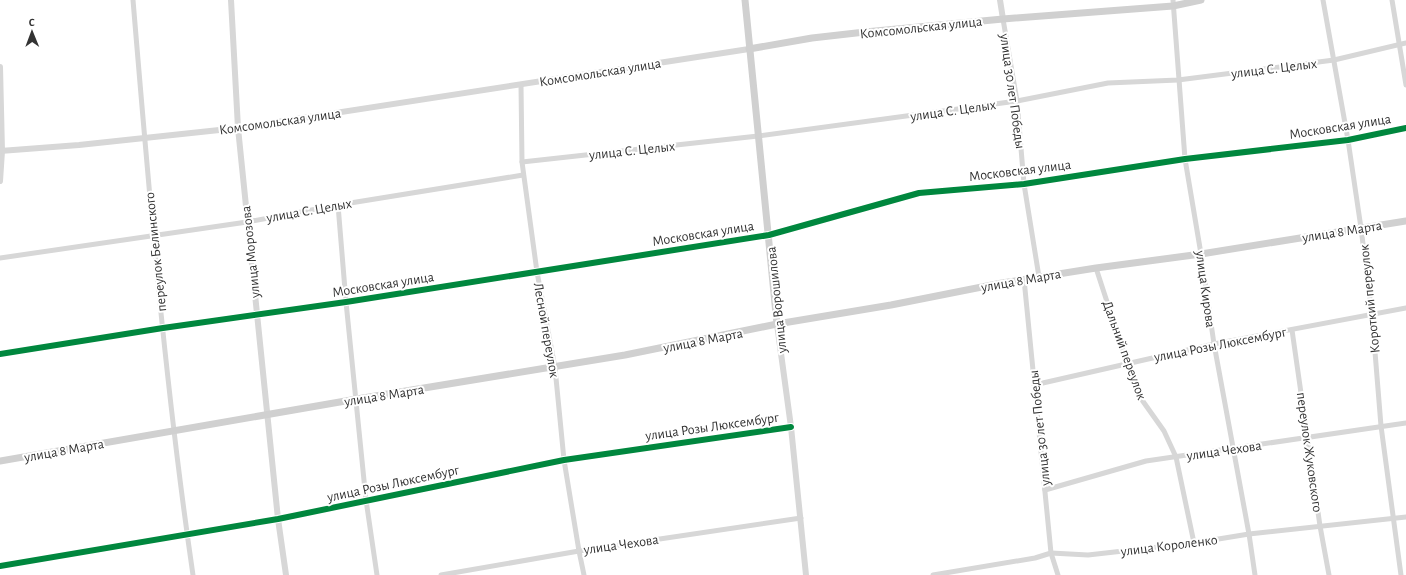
<svg xmlns="http://www.w3.org/2000/svg" width="1406" height="575" font-family="'Alegreya Sans',sans-serif">
  <style>
    .lines { fill: none; stroke-linecap: round; stroke-linejoin: round }
    .minor { stroke: #d7d7d7; stroke-width: 5 }
    .tertiary { stroke: #d7d7d7; stroke-width: 6 }
    .secondary { stroke: #d0d0d0; stroke-width: 7 }
    .cycleway-casing { stroke: #fff; stroke-width: 8 }
    .cycleway { stroke: #00873e; stroke-width: 6 }
    .labels { text-anchor: middle; stroke-width: 4; stroke-linejoin: round; paint-order: stroke }
    .street-label { font-size: 14px; fill: #333; stroke: #fff }
  </style>
  <rect width="100%" height="100%" fill="#fff"/>
  <g class="lines">
    <!-- minor -->
    <g class="minor">
      <path d="M 133,0 C 149,192 165,384 193,575"/>
      <polyline points="1173,0 1185,159 1201,254 1214,344 1249,534 1255,575"/>
      <polyline points="1323,0 1348,140 1361,228 1372,315 1381,426 1401,575"/>
      <polyline points="1392,0 1406,85"/>
      <polyline points="1003,19 1017,101 1024,184 1039,277"/>
      <polyline points="521,85 522,162 537,272 555,368 564,460 579,551 584,575"/>
      <polyline points="522,162 758,136 1017,101 1108,83 1178,80 1334,60 1406,43"/>
      <polyline points="338,205 346,302 366,500 377,575"/>
      <polyline points="0,258 247,222 338,205 523,175"/>
      <polyline points="1096,268 1127,363 1142,400 1164,431 1176,457 1194,543"/>
      <polyline points="1024,279 1051,553 1058,575"/>
      <polyline points="1292,330 1320,526 1329,575"/>
      <polyline points="0,354 163,328 346,302 769,235 919,193 1024,184 1185,159 1348,140 1406,128"/>
      <polyline points="1034,385 1214,344 1406,308"/>
      <polyline points="1045,490 1146,461 1406,423"/>
      <polyline points="0,566 278,519 564,460 791,427"/>
      <polyline points="441,575 579,551 801,518"/>
      <polyline points="933,575 1035,558 1051,553 1088,555 1194,543 1249,534 1406,517"/>
    </g>
    <!-- tertiary -->
    <g class="tertiary">
      <polyline points="231,0 238,128 278,519 286,575"/>
      <polyline points="1000,0 1003,19"/>
      <polyline points="0,67 2,151 0,181"/>
      <polyline points="0,151 79,145 238,128 749,49"/>
      <polyline points="777,324 791,427 806,575"/>
    </g>
    <!-- secondary -->
    <g class="secondary">
      <polyline points="745,0 777,324"/>
      <polyline points="749,49 812,38 865,32 1003,19 1173,6 1201,0"/>
      <polyline points="0,461 357,399 625,355 777,324 891,305 1002,283 1096,268 1201,254 1406,221"/>
    </g>
    <!-- cycleway casing -->
    <g class="cycleway-casing">
      <g id="cycleway">
        <polyline points="0,354 163,328 346,302 769,235 919,193 1024,184 1185,159 1348,140 1406,128"/>
        <polyline points="0,566 278,519 564,460 791,427"/>
      </g>
    </g>
    <!-- cycleway -->
    <use href="#cycleway" class="cycleway"/>
  </g>
  <g class="labels">
    <!-- street labels -->
    <g class="street-label">
      <text transform="translate(921 27) rotate(-6)" y="5">Комсомольская улица</text>
      <text transform="translate(1274 68) rotate(-7)" y="5">улица С. Целых</text>
      <text transform="translate(600 72) rotate(-9)" y="5">Комсомольская улица</text>
      <text transform="translate(1013 91) rotate(82)" y="5">улица 30 лет Победы</text>
      <text transform="translate(953 110) rotate(-8)" y="5">улица С. Целых</text>
      <text transform="translate(280 121) rotate(-8)" y="5">Комсомольская улица</text>
      <text transform="translate(1340 126) rotate(-9)" y="5">Московская улица</text>
      <text transform="translate(632 150) rotate(-6)" y="5">улица С. Целых</text>
      <text transform="translate(1020 170) rotate(-7)" y="5">Московская улица</text>
      <text transform="translate(309 210) rotate(-10)" y="5">улица С. Целых</text>
      <text transform="translate(1342 231) rotate(-9)" y="5">улица 8 Марта</text>
      <text transform="translate(703 233) rotate(-9)" y="5">Московская улица</text>
      <text transform="translate(155 252) rotate(-96)" y="5">переулок Белинского</text>
      <text transform="translate(250 252) rotate(-96)" y="5">улица Морозова</text>
      <text transform="translate(1021 280) rotate(-10)" y="5">улица 8 Марта</text>
      <text transform="translate(383 284) rotate(-9)" y="5">Московская улица</text>
      <text transform="translate(1206 289) rotate(82)" y="5">улица Кирова</text>
      <text transform="translate(1369 299) rotate(-96)" y="5">Короткий переулок</text>
      <text transform="translate(776 300) rotate(-96)" y="5">улица Ворошилова</text>
      <text transform="translate(547 330) rotate(80)" y="5">Лесной переулок</text>
      <text transform="translate(703 340) rotate(-11)" y="5">улица 8 Марта</text>
      <text transform="translate(1220 344) rotate(-11)" y="5">улица Розы Люксембург</text>
      <text transform="translate(1125 350) rotate(70)" y="5">Дальний переулок</text>
      <text transform="translate(384 395) rotate(-9)" y="5">улица 8 Марта</text>
      <text transform="translate(712 426) rotate(-8)" y="5">улица Розы Люксембург</text>
      <text transform="translate(1039 428) rotate(-96)" y="5">улица 30 лет Победы</text>
      <text transform="translate(64 450) rotate(-10)" y="5">улица 8 Марта</text>
      <text transform="translate(1224 450) rotate(-8)" y="5">улица Чехова</text>
      <text transform="translate(1310 452) rotate(82)" y="5">переулок Жуковского</text>
      <text transform="translate(393 483) rotate(-12)" y="5">улица Розы Люксембург</text>
      <text transform="translate(621 544) rotate(-8)" y="5">улица Чехова</text>
      <text transform="translate(1169 545) rotate(-7)" y="5">улица Короленко</text>
    </g>
  </g>
  <!-- north arrow -->
  <g transform="translate(32 32) rotate(359)" stroke="#ffffff" stroke-width="3" paint-order="stroke">
  <path d="M0-3L7 15L0 10L-7 15Z" fill="#333333"/>
  <text y="-6" font-size="11" font-weight="bold" text-anchor="middle" fill="#333333">С</text>
  </g>
</svg>
